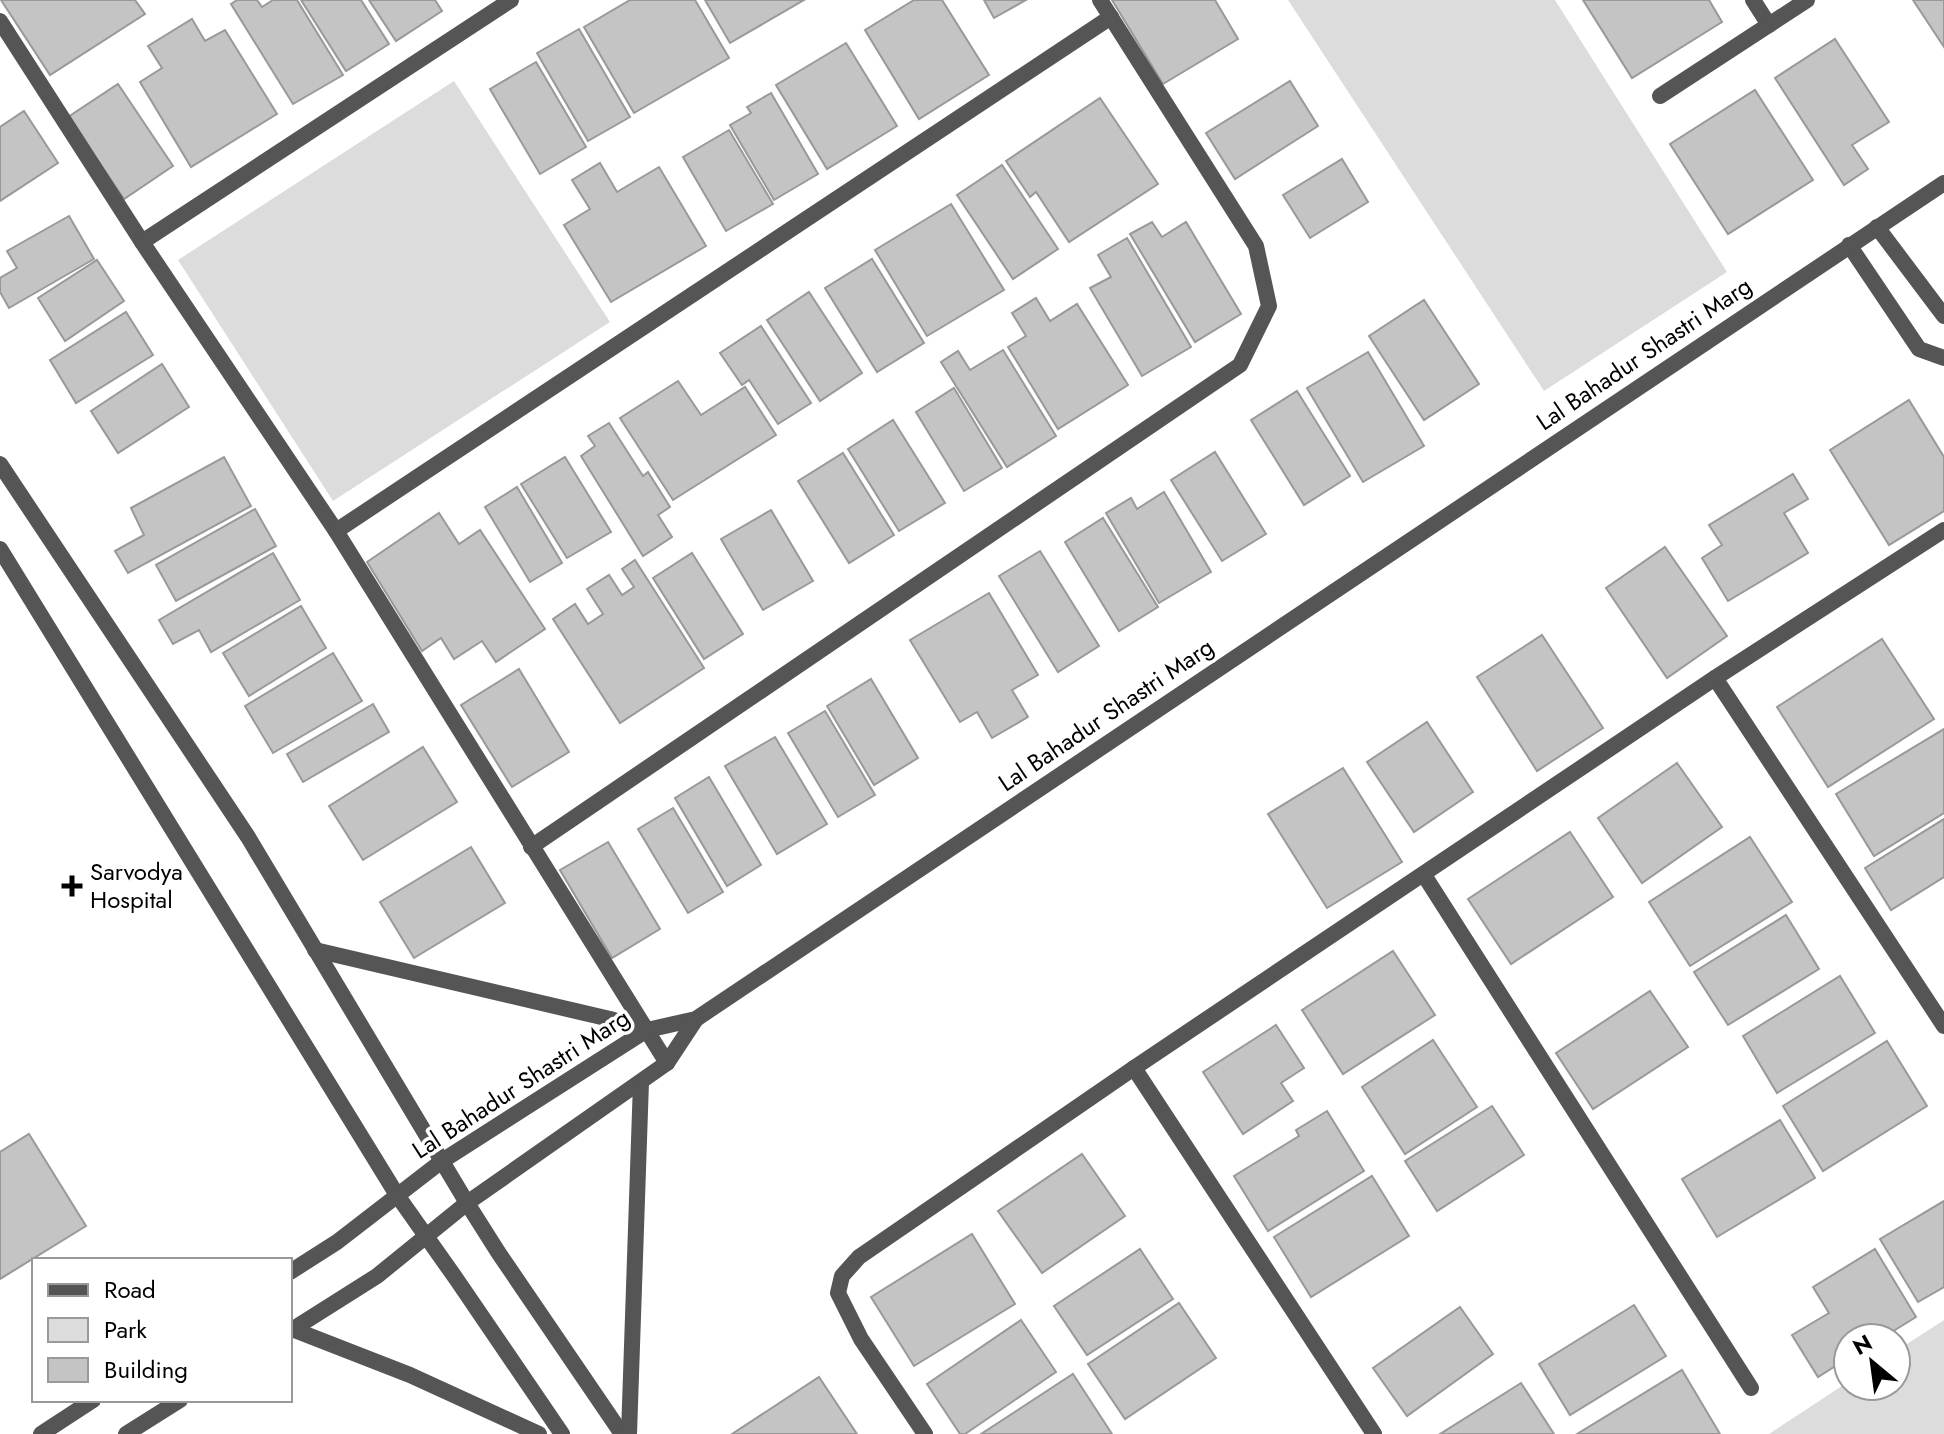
<svg xmlns="http://www.w3.org/2000/svg" width="1944" height="1434" font-family="Jost,sans-serif">
  <style>
    .green { fill: #dcdcdc }
    .building { fill: #c4c4c4; stroke: #999; stroke-width: 2 }
    .lines { fill: none; stroke-linecap: round; stroke-linejoin: round }
    .minor { stroke: #555; stroke-width: 16 }
    .tertiary { stroke: #555; stroke-width: 16 }
    .poi-dot { fill: #000; stroke: #fff; stroke-width: 3 }
    .labels { text-anchor: middle; stroke-width: 7; stroke-linejoin: round; paint-order: stroke }
    .street-label { font-size: 24px; fill: #000; stroke: #fff }
    .poi-label { font-size: 24px; fill: #000; stroke: #fff; text-anchor: start }
  </style>
  <rect width="100%" height="100%" fill="#fff"/>
  <!-- green -->
  <g class="green">
    <polygon points="1288,0 1555,0 1727,272 1544,391"/>
    <polygon points="454,81 610,322 333,501 178,260"/>
    <polygon points="1944,1320 1944,1434 1769,1434 1848,1382 1848,1386 1896,1386 1896,1351"/>
  </g>
  <!-- building -->
  <g class="building">
    <polygon points="1,0 135,0 145,14 50,75"/>
    <polygon points="237,0 257,0 262,7 273,0 297,0 343,75 293,104 231,4"/>
    <polygon points="301,0 361,0 389,44 346,71"/>
    <polygon points="369,0 435,0 442,11 396,41"/>
    <polygon points="630,0 695,0 729,58 634,113 584,27"/>
    <polygon points="705,0 804,0 730,43"/>
    <polygon points="914,0 942,0 989,75 919,119 865,30"/>
    <polygon points="984,0 1026,0 994,18"/>
    <polygon points="1112,0 1215,0 1238,39 1163,84"/>
    <polygon points="1583,0 1709,0 1722,22 1632,78"/>
    <polygon points="1913,0 1944,0 1944,47"/>
    <polygon points="192,19 205,41 225,30 277,114 191,167 140,82 162,68 148,46"/>
    <polygon points="579,29 630,117 588,141 537,53"/>
    <polygon points="1835,39 1889,122 1852,145 1868,169 1844,185 1775,78"/>
    <polygon points="846,43 897,126 827,169 776,85"/>
    <polygon points="536,62 586,147 540,174 490,89"/>
    <polygon points="1290,81 1318,126 1235,179 1206,133"/>
    <polygon points="118,84 173,166 124,199 68,117"/>
    <polygon points="1755,90 1813,180 1728,234 1670,144"/>
    <polygon points="771,93 818,174 774,200 730,125 751,113 747,107"/>
    <polygon points="1100,98 1158,184 1069,242 1036,192 1030,197 1006,161"/>
    <polygon points="24,111 58,163 0,201 0,127"/>
    <polygon points="729,130 773,204 726,231 683,157"/>
    <polygon points="1342,159 1368,202 1310,238 1283,195"/>
    <polygon points="600,163 617,192 659,167 706,246 611,302 564,225 590,209 572,180"/>
    <polygon points="1002,165 1058,249 1013,279 957,195"/>
    <polygon points="951,204 1004,290 927,336 875,250"/>
    <polygon points="69,216 94,259 9,308 0,292 0,278 17,268 7,251"/>
    <polygon points="1152,222 1162,237 1186,222 1241,314 1195,342 1130,234"/>
    <polygon points="1127,238 1191,347 1142,376 1090,288 1111,277 1098,255"/>
    <polygon points="872,259 924,343 877,372 825,288"/>
    <polygon points="97,260 124,301 65,341 38,298"/>
    <polygon points="809,292 862,373 820,401 767,320"/>
    <polygon points="1036,298 1050,321 1077,304 1128,385 1058,429 1008,347 1026,336 1012,313"/>
    <polygon points="1424,300 1479,384 1424,420 1369,336"/>
    <polygon points="126,312 153,355 76,403 50,360"/>
    <polygon points="761,326 811,403 778,424 749,380 742,385 720,353"/>
    <polygon points="1003,350 1056,436 1007,467 941,362 958,351 970,370"/>
    <polygon points="1368,352 1424,446 1363,482 1307,388"/>
    <polygon points="162,364 189,407 118,453 91,411"/>
    <polygon points="678,381 701,415 745,387 776,435 673,500 620,418"/>
    <polygon points="954,388 1002,468 964,491 916,412"/>
    <polygon points="1297,391 1350,476 1304,505 1251,420"/>
    <polygon points="1909,400 1944,457 1944,511 1889,545 1830,450"/>
    <polygon points="893,420 945,503 899,531 848,449"/>
    <polygon points="609,423 643,476 648,472 670,507 658,515 672,537 643,556 581,456 595,446 588,436"/>
    <polygon points="1215,452 1266,534 1222,561 1171,480"/>
    <polygon points="843,453 894,535 849,563 798,481"/>
    <polygon points="224,457 251,506 128,573 115,551 144,535 131,508"/>
    <polygon points="565,457 611,532 567,558 521,484"/>
    <polygon points="1793,474 1808,499 1784,513 1808,553 1728,601 1702,558 1722,545 1709,525"/>
    <polygon points="517,487 562,563 530,582 485,507"/>
    <polygon points="1164,492 1211,572 1159,603 1106,513 1131,498 1137,509"/>
    <polygon points="255,509 276,546 176,601 156,565"/>
    <polygon points="771,510 813,581 763,610 721,539"/>
    <polygon points="439,513 459,544 480,530 545,629 496,662 482,641 454,659 441,638 422,651 367,562"/>
    <polygon points="1103,518 1158,607 1119,631 1065,542"/>
    <polygon points="1665,547 1727,636 1667,678 1606,588"/>
    <polygon points="1040,551 1099,646 1058,672 999,576"/>
    <polygon points="273,553 300,600 211,652 199,630 173,644 159,620"/>
    <polygon points="692,553 743,634 704,659 653,578"/>
    <polygon points="635,560 704,668 620,723 553,619 575,604 588,624 603,614 587,589 609,575 622,595 634,587 622,569"/>
    <polygon points="989,593 1038,675 1012,690 1028,717 992,738 977,712 960,722 910,640"/>
    <polygon points="301,606 326,648 249,696 223,653"/>
    <polygon points="1542,635 1603,728 1537,771 1477,677"/>
    <polygon points="1882,639 1934,719 1828,787 1777,707"/>
    <polygon points="333,653 362,701 273,753 245,706"/>
    <polygon points="519,669 569,752 512,787 461,705"/>
    <polygon points="871,679 918,758 874,785 827,706"/>
    <polygon points="373,704 389,732 303,782 287,754"/>
    <polygon points="825,711 875,795 838,817 788,733"/>
    <polygon points="1427,722 1473,792 1414,832 1367,762"/>
    <polygon points="1944,729 1944,813 1874,856 1836,794"/>
    <polygon points="775,737 827,824 777,854 725,766"/>
    <polygon points="423,747 457,802 363,860 329,806"/>
    <polygon points="1677,763 1722,827 1642,883 1598,818"/>
    <polygon points="1343,768 1402,862 1327,908 1268,814"/>
    <polygon points="709,777 761,865 727,886 675,798"/>
    <polygon points="673,808 723,892 688,913 638,829"/>
    <polygon points="1944,819 1944,877 1891,910 1865,868"/>
    <polygon points="1570,832 1613,897 1511,964 1468,899"/>
    <polygon points="1750,837 1792,902 1690,966 1649,902"/>
    <polygon points="608,842 660,929 612,958 560,870"/>
    <polygon points="471,847 505,903 414,958 380,902"/>
    <polygon points="1786,915 1819,969 1728,1025 1694,972"/>
    <polygon points="1393,951 1435,1015 1343,1074 1302,1010"/>
    <polygon points="1840,976 1875,1033 1777,1093 1743,1036"/>
    <polygon points="1650,991 1688,1047 1593,1109 1556,1053"/>
    <polygon points="1276,1025 1304,1068 1281,1083 1293,1101 1243,1134 1203,1072"/>
    <polygon points="1433,1040 1477,1107 1405,1154 1362,1087"/>
    <polygon points="1887,1041 1927,1106 1823,1171 1783,1106"/>
    <polygon points="1492,1106 1524,1155 1437,1211 1405,1161"/>
    <polygon points="1327,1111 1364,1171 1268,1231 1234,1176 1299,1136 1296,1130"/>
    <polygon points="1780,1120 1815,1178 1717,1237 1682,1179"/>
    <polygon points="29,1134 86,1226 0,1279 0,1152"/>
    <polygon points="1082,1154 1125,1216 1042,1273 998,1211"/>
    <polygon points="1372,1176 1409,1236 1311,1297 1274,1237"/>
    <polygon points="1944,1201 1944,1287 1918,1302 1880,1239"/>
    <polygon points="972,1234 1015,1304 914,1366 871,1297"/>
    <polygon points="1140,1249 1173,1299 1087,1355 1054,1306"/>
    <polygon points="1875,1249 1916,1317 1882,1338 1848,1338 1848,1358 1818,1377 1792,1335 1829,1313 1813,1287"/>
    <polygon points="1179,1303 1216,1358 1125,1419 1088,1364"/>
    <polygon points="1634,1305 1666,1356 1570,1415 1539,1364"/>
    <polygon points="1460,1307 1493,1354 1407,1416 1373,1368"/>
    <polygon points="1021,1320 1056,1372 965,1434 960,1434 927,1384"/>
    <polygon points="1682,1370 1720,1434 1577,1434"/>
    <polygon points="1073,1374 1112,1434 981,1434"/>
    <polygon points="819,1377 857,1434 732,1434"/>
    <polygon points="1521,1383 1554,1434 1440,1434"/>
  </g>
  <g class="lines">
    <!-- minor -->
    <g class="minor">
      <polyline points="1753,0 1769,25"/>
      <polyline points="0,21 142,242 336,531 667,1063"/>
      <polyline points="1660,96 1807,0"/>
      <polyline points="1877,227 1944,316"/>
      <polyline points="142,242 511,0"/>
      <polyline points="1849,245 1919,349 1944,358"/>
      <polyline points="336,531 1111,17"/>
      <polyline points="1715,678 1944,1026"/>
      <polyline points="531,847 1240,365 1269,306 1256,246 1100,0"/>
      <polyline points="1424,875 1751,1388"/>
      <polyline points="1134,1068 1374,1434"/>
      <polyline points="925,1434 861,1339 838,1293 842,1276 859,1257 1134,1068 1715,678 1944,530"/>
    </g>
    <!-- tertiary -->
    <g class="tertiary">
      <polyline points="0,464 248,837 467,1203 498,1252 622,1434"/>
      <polyline points="0,549 397,1195 457,1280 562,1434"/>
      <polyline points="315,950 610,1019 647,1030"/>
      <polyline points="290,1272 337,1242 442,1161 647,1030 696,1019 1944,183"/>
      <polyline points="292,1329 410,1375 539,1434"/>
      <polyline points="290,1331 377,1276 467,1203 667,1063 696,1019"/>
      <polyline points="41,1434 93,1400"/>
      <polyline points="126,1434 180,1400"/>
      <polyline points="629,1434 641,1082"/>
    </g>
  </g>
  <!-- markers -->
  <path class="poi-dot" d="M68 874h8v8h8v8h-8v8h-8v-8h-8v-8h8z"/>
  <g class="labels">
    <!-- street labels -->
    <g class="street-label">
      <text transform="translate(1644 354) rotate(-34)" y="8">Lal Bahadur Shastri Marg</text>
      <text transform="translate(1106 715) rotate(-34)" y="8">Lal Bahadur Shastri Marg</text>
      <text transform="translate(521 1084) rotate(-33)" y="8">Lal Bahadur Shastri Marg</text>
    </g>
    <!-- poi labels -->
    <g class="poi-label">
      <text x="90" y="880">Sarvodya<tspan x="90" dy="28">Hospital</tspan></text>
    </g>
  </g>
  <!-- legend -->
  <rect x="32" y="1258" width="260" height="144" fill="#ffffff" stroke="#999999" stroke-width="2"/>
  <rect x="48" y="1284" width="40" height="12" fill="#555555" stroke="#999999" stroke-width="2"/>
  <text x="104" y="1298" font-size="24" fill="#000000">Road</text>
  <rect x="48" y="1318" width="40" height="24" fill="#dcdcdc" stroke="#999999" stroke-width="2"/>
  <text x="104" y="1338" font-size="24" fill="#000000">Park</text>
  <rect x="48" y="1358" width="40" height="24" fill="#c4c4c4" stroke="#999999" stroke-width="2"/>
  <text x="104" y="1378" font-size="24" fill="#000000">Building</text>
  <!-- north arrow -->
  <g transform="translate(1872 1362) rotate(331)"><circle r="38" fill="#ffffff" stroke="#999999" stroke-width="2"/>
  <path d="M0-6L14 30L0 20L-14 30Z" fill="#000000"/>
  <text y="-12" font-size="22" font-weight="bold" text-anchor="middle" fill="#000000">N</text>
  </g>
</svg>
